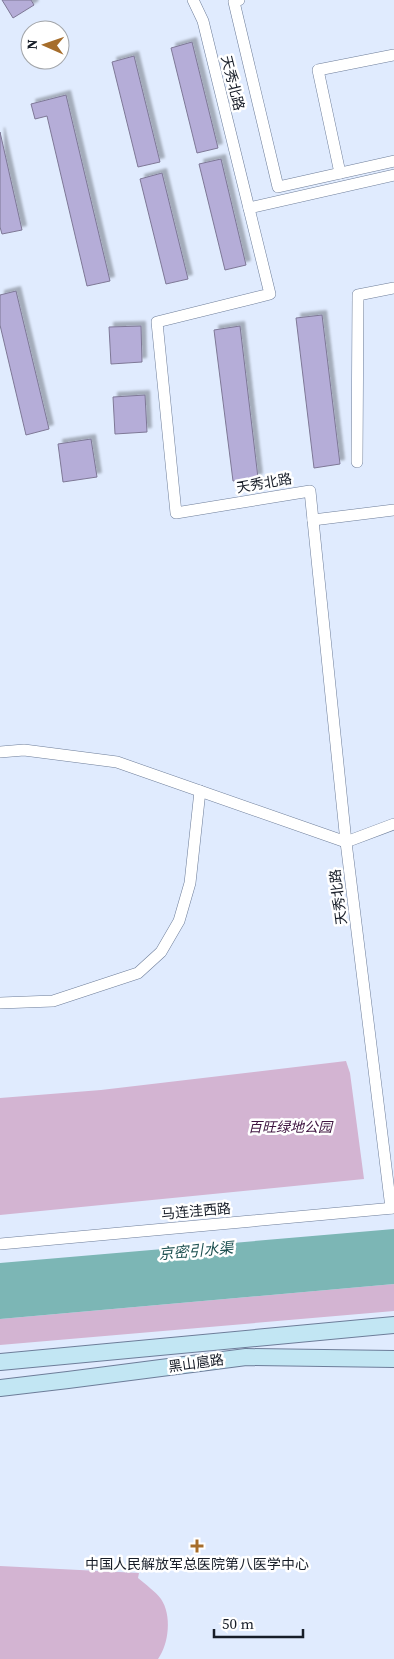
<svg xmlns="http://www.w3.org/2000/svg" width="394" height="1659" font-family="'Source Serif 4','Noto Sans SC',serif">
  <style>
    .green { fill: #d3b4d2 }
    .water { fill: #7cb6b5 }
    .building { fill: #b5add8; stroke: #7e7896; filter: url(#shadow) }
    .lines { fill: none; stroke-linecap: round; stroke-linejoin: round }
    .minor-casing { stroke: #6d7d99; stroke-width: 12 }
    .secondary-casing { stroke: #6d7d99; stroke-width: 18 }
    .minor { stroke: #fff; stroke-width: 11 }
    .secondary { stroke: #c2e6f3; stroke-width: 16 }
    .poi-dot { fill: #a66d2b; stroke: #fff; stroke-width: 2 }
    .labels { text-anchor: middle; stroke-width: 5; stroke-linejoin: round; paint-order: stroke }
    .street-label { font-size: 14px; fill: #171d28; stroke: #fff }
    .park-label { font-size: 14px; font-style: italic; fill: #3f1540; stroke: #fff }
    .poi-label { font-size: 14px; fill: #171d28; stroke: #fff }
    .water-label { font-size: 15px; font-style: italic; fill: #1e5151; stroke: #fff }
  </style>
  <defs>
    <filter id="shadow"><feDropShadow dx="4.5" dy="-4.5" stdDeviation="1" flood-color="#0004"/></filter>
  </defs>
  <rect width="100%" height="100%" fill="#e0ebfe"/>
  <!-- green -->
  <g class="green">
    <polygon points="346,1061 350,1073 364,1179 0,1215 0,1098 101,1090"/>
    <polygon points="394,1284 394,1311 0,1345 0,1319"/>
    <path d="M 0,1566 L 139,1573 L 138,1578 C 146,1585 155,1591 161,1599 C 172,1615 169,1644 158,1659 L 0,1659 Z"/>
  </g>
  <!-- water -->
  <polygon class="water" points="394,1229 394,1284 0,1319 0,1263"/>
  <!-- building -->
  <g class="building">
    <polygon points="2,0 31,0 34,5 13,18"/>
    <polygon points="192,42 218,148 197,153 171,48"/>
    <polygon points="134,56 160,162 138,167 112,62"/>
    <polygon points="66,95 110,281 87,286 47,116 35,119 31,104"/>
    <polygon points="0,132 22,230 2,234 0,227"/>
    <polygon points="221,159 246,265 225,270 199,164"/>
    <polygon points="162,173 188,279 166,284 140,179"/>
    <polygon points="16,291 49,429 26,435 0,325 0,295"/>
    <polygon points="322,315 340,464 314,468 296,318"/>
    <polygon points="141,326 142,362 111,364 109,327"/>
    <polygon points="240,326 258,478 233,481 214,330"/>
    <polygon points="145,395 147,432 115,434 113,397"/>
    <polygon points="91,439 97,477 63,482 58,444"/>
  </g>
  <g class="lines">
    <!-- minor casing -->
    <g class="minor-casing">
      <g id="minor">
        <polyline points="193,0 203,21 270,294 157,322 176,513 310,491 346,842 391,1208"/>
        <polyline points="239,0 234,2 278,187 394,161"/>
        <polyline points="340,173 318,70 394,55"/>
        <polyline points="249,208 394,175"/>
        <polyline points="357,462 358,295 394,288"/>
        <polyline points="313,520 394,510"/>
        <polyline points="0,752 24,750 117,762 346,842 394,824"/>
        <polyline points="0,1003 53,1001 138,973 161,952 179,921 190,883 200,791"/>
        <polyline points="0,1244 394,1208"/>
      </g>
    </g>
    <!-- secondary casing -->
    <g class="secondary-casing">
      <g id="secondary">
        <polyline points="0,1362 394,1325"/>
        <polyline points="0,1388 68,1380 246,1357 394,1359"/>
      </g>
    </g>
    <!-- minor -->
    <use href="#minor" class="minor"/>
    <!-- secondary -->
    <use href="#secondary" class="secondary"/>
  </g>
  <!-- markers -->
  <path class="poi-dot" d="M194.5 1538.5h5v5h5v5h-5v5h-5v-5h-5v-5h5z"/>
  <g class="labels">
    <!-- street labels -->
    <g class="street-label">
      <text transform="translate(233 83) rotate(76)" y="5">天秀北路</text>
      <text transform="translate(264 483) rotate(-10)" y="5">天秀北路</text>
      <text transform="translate(338 897) rotate(-97)" y="5">天秀北路</text>
      <text transform="translate(196 1211) rotate(-5)" y="5">马连洼西路</text>
      <text transform="translate(196 1363) rotate(-8)" y="5">黑山扈路</text>
    </g>
    <!-- park labels -->
    <g class="park-label">
      <text x="290" y="1132">百旺绿地公园</text>
    </g>
    <!-- poi labels -->
    <g class="poi-label">
      <text x="197" y="1569">中国人民解放军总医院第八医学中心</text>
    </g>
    <!-- water labels -->
    <g class="water-label">
      <text transform="translate(196 1251) rotate(-5)" y="5">京密引水渠</text>
    </g>
  </g>
  <!-- north arrow -->
  <g transform="translate(45 45) rotate(272)"><circle r="24" fill="#ffffff" stroke="#a2a5a9"/>
  <path d="M0-4L9 19L0 12L-9 19Z" fill="#a66d2b"/>
  <text y="-8" font-size="14" font-weight="bold" text-anchor="middle" fill="#171d28">N</text>
  </g>
  <!-- scale -->
  <path d="M214 1629v8h89v-8" fill="none" stroke="#171d28" stroke-width="2.5"/>
  <text x="222" y="1629" font-size="15" fill="#171d28" stroke="#ffffff" stroke-width="4" paint-order="stroke">50 m</text>
</svg>
